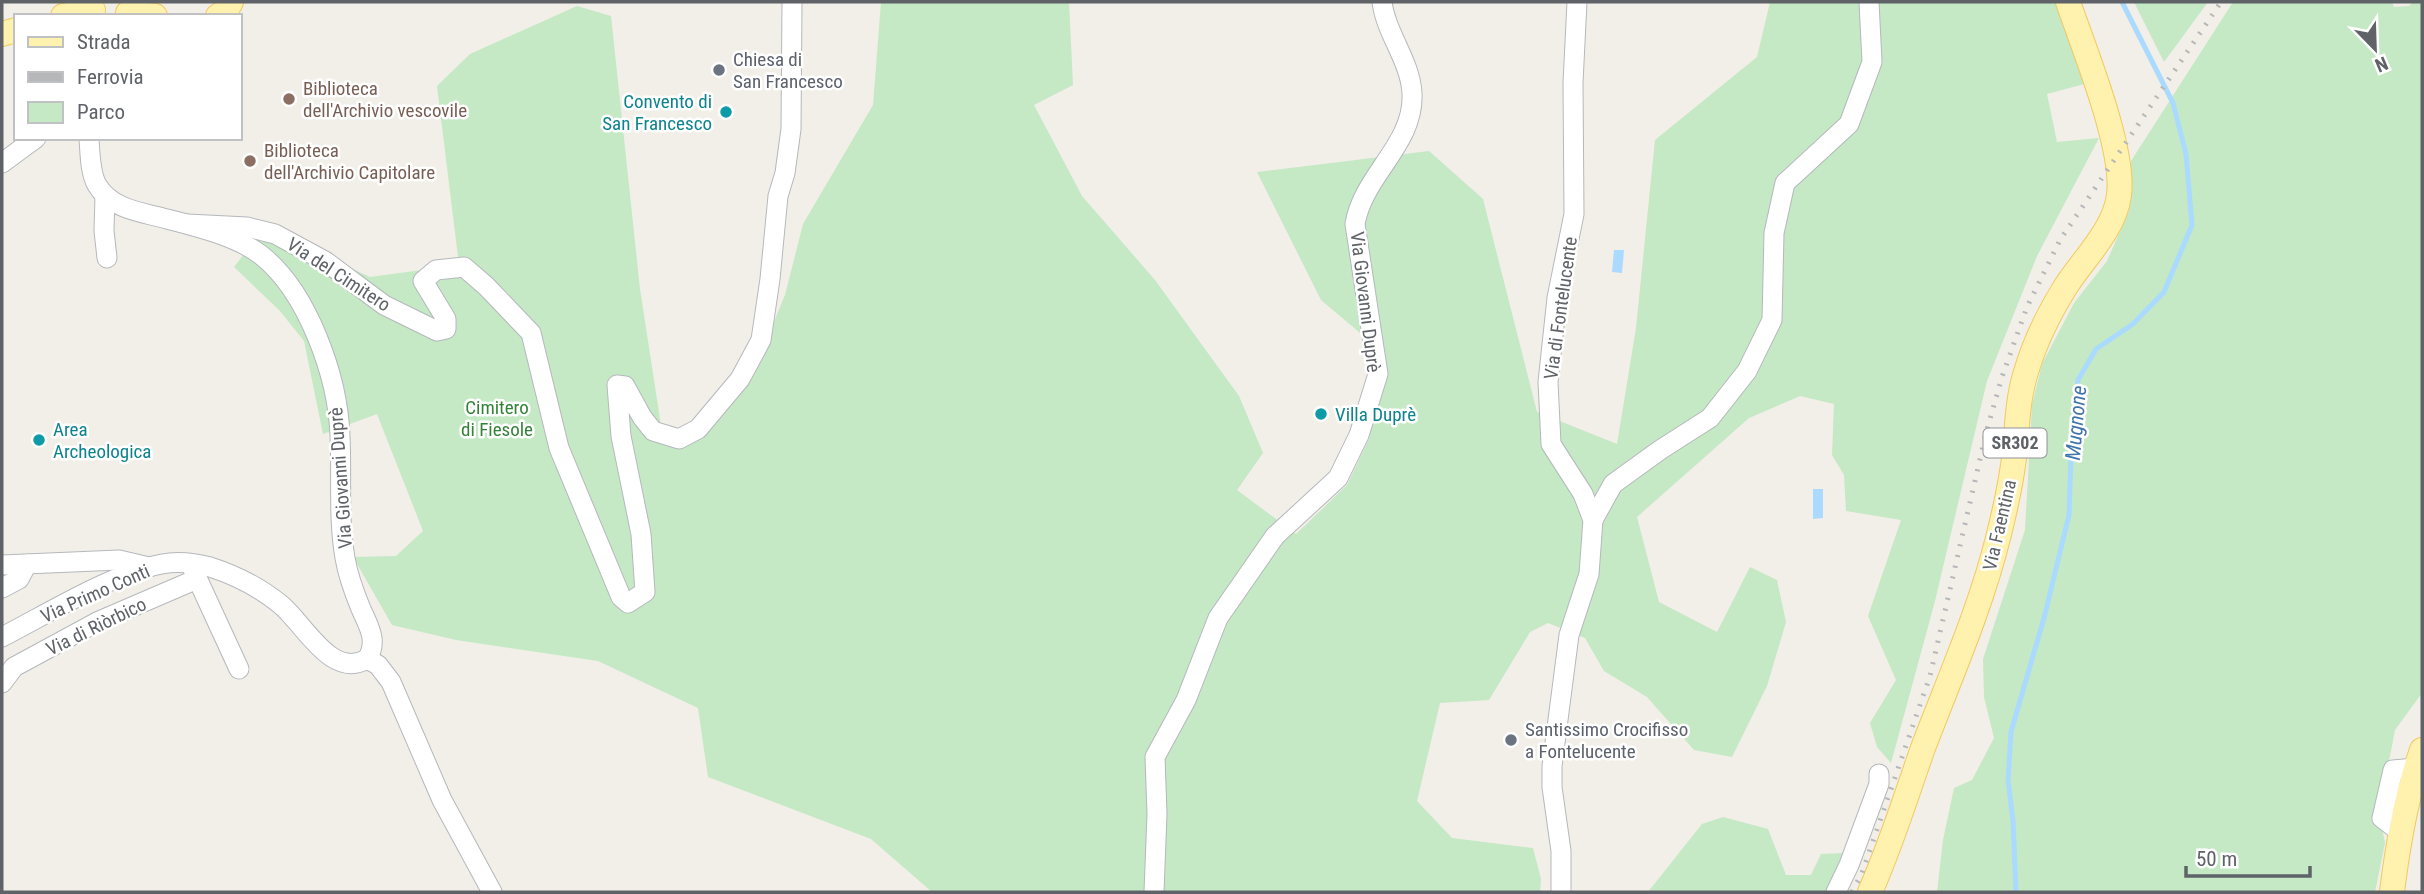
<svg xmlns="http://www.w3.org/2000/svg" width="2424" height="894" font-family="'Roboto Condensed',sans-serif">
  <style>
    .green { fill: #c5e8c5 }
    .water { fill: #aadaff }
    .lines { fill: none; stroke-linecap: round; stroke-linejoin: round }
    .stream { stroke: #aadaff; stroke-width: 5 }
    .minor-casing { stroke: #b5b8bc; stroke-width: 21 }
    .major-casing { stroke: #f2c960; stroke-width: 26 }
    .minor { stroke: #fff; stroke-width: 19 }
    .major { stroke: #fff2af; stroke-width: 24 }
    .rail { stroke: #b6b7b8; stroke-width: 5; stroke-dasharray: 2 9; stroke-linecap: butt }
    .worship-dot { fill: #6b7280; stroke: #fff; stroke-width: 2.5 }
    .education-dot { fill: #8d6e63; stroke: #fff; stroke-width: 2.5 }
    .culture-dot { fill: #0f9aa8; stroke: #fff; stroke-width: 2.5 }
    .labels { text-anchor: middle; stroke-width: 5; stroke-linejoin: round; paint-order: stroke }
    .shield { fill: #fff; stroke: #8f9295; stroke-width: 2 }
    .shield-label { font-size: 18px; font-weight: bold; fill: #5f6368 }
    .worship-label { font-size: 19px; fill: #5b616d; stroke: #fff; text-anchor: start }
    .education-label { font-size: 19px; fill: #785e54; stroke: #fff; text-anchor: start }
    .culture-label { font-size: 19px; fill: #0d838f; stroke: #fff; text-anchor: start }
    .street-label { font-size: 19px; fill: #5f6368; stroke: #fff }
    .park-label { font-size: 19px; fill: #348238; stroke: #fff }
    .water-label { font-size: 21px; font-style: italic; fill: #4174aa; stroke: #fff }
  </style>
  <rect width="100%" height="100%" fill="#f1efe8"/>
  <!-- green -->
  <g class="green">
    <polygon points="881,2 1069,2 1073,85 1034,105 1082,196 1155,280 1239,396 1263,453 1237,490 1296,534 1347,485 1369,439 1385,354 1321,300 1257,172 1429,151 1483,199 1537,412 1617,444 1636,328 1655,140 1757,57 1770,2 2057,2 2088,83 2047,94 2057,142 2099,138 2037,256 1987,381 1935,601 1891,763 1877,747 1870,723 1896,680 1868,616 1901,520 1846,511 1844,475 1832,455 1834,404 1800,396 1749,418 1637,517 1659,602 1717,632 1750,567 1777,580 1786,622 1767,686 1732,757 1694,750 1647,697 1604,671 1585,638 1548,623 1530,632 1489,700 1440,703 1417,801 1452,838 1533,848 1541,879 1540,892 932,892 871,839 708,777 698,708 598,661 456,640 392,625 353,557 396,556 423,531 377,414 323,434 304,341 280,311 234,267 264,228 370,277 459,265 437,86 470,54 577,6 611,16 640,289 664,445 696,440 752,375 785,295 803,224 873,105"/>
    <polygon points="2134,2 2208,2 2164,62"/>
    <polygon points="2233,2 2392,2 2394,7 2409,6 2413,2 2422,2 2422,693 2395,730 2379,813 2385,843 2375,892 1937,892 1943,840 1954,788 1972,780 1994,738 1984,697 1983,659 2025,530 2032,405 2042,364 2074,303 2107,261 2129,211 2131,161"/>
    <polygon points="1723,817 1768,829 1786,875 1811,875 1821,854 1843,853 1826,892 1648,892 1702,824"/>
  </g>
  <!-- water -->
  <g class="water">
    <polygon points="1614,250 1624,250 1622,273 1612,272"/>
    <polygon points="1813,489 1823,489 1823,518 1813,519"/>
  </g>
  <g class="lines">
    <!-- stream -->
    <polyline class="stream" points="2016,892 2013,821 2008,780 2011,732 2044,618 2069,515 2072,430 2078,380 2096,349 2133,324 2164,292 2192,225 2186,154 2173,103 2122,2"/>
    <!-- minor casing -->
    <g class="minor-casing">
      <g id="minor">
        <path d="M 89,138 C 90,153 90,173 97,185 C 112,210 142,212 167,219 C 195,226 238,237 261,255 C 308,292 338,377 340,436 C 342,477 338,517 345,558 C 348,576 354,592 361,609 C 365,618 371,629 372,638 C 373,646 371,653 367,659"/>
        <polyline points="2,163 36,138"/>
        <polyline points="105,196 104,231 107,258"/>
        <polyline points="187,224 247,227 275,234 325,261 384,305 437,331 446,329 446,319 423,281 436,270 464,267 486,286 531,333 559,448 621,597 628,603 645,592 641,534 621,436 617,385 625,386 642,417 653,431 679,439 698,429 740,379 761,340 770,279 778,196 785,173 791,129 792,2"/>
        <polyline points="1593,520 1613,484 1660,450 1710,418 1747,371 1772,320 1774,233 1785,183 1849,124 1872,62 1869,2"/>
        <polyline points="2,565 119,560 149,567"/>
        <polyline points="192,567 239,669"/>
        <polyline points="2,588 19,579 27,564"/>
        <path d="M 2,637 C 47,614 113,573 162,564 C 177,561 195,563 210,567 C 235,575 259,587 280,604 C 304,623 331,680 367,659"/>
        <polyline points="367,659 378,665 391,682 442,800 492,892"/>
        <polyline points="2,683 14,667 97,622 197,579"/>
        <polyline points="2400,832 2382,818 2393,770 2416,768"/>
        <path d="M 1154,892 L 1157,814 L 1155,757 L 1186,700 L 1218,618 L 1275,536 L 1338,478 L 1359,435 L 1378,374 L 1355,224 C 1363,175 1415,144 1412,93 C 1410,60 1386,34 1382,2"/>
        <polyline points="1561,892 1561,851 1552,787 1552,766 1569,635 1589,574 1593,520 1583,494 1551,444 1548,382 1557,298 1574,214 1573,83 1577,2"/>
        <polyline points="1836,892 1849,865 1879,784 1879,774"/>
      </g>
    </g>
    <!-- major casing -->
    <g class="major-casing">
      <g id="major">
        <polyline points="128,13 155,16"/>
        <polyline points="63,16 93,10"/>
        <polyline points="218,16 226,11 231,2"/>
        <polyline points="2,34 16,30"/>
        <path d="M 1870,892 C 1891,845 1906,796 1923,748 C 1950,677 1981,608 1999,534 C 2006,506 2012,478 2015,450 C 2017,425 2018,397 2026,372 C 2035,341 2049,313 2066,286 C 2084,258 2115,229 2119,195 C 2125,148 2084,49 2068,2"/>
        <path d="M 2392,892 C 2398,843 2406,796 2422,750"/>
      </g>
    </g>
    <!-- minor -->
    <use href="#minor" class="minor"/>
    <!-- major -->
    <use href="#major" class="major"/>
    <!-- rail -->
    <polyline class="rail" points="1852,892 1862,873 1930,676 1986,433 2002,377 2027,307 2060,240 2221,2"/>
  </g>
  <!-- markers -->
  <g class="worship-dot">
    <circle cx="719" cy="70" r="7"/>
    <circle cx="1511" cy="740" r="7"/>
  </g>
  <g class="education-dot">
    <circle cx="289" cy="99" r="7"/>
    <circle cx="250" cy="161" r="7"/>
  </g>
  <g class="culture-dot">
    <circle cx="726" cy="112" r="7"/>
    <circle cx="1321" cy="414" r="7"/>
    <circle cx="39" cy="440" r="7"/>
  </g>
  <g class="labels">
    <!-- shield labels -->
    <rect class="shield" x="1983.5" y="428.5" width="63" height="29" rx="5"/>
    <g class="shield-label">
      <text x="2015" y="449">SR302</text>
    </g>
    <!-- worship labels -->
    <g class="worship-label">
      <text x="733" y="66">Chiesa di<tspan x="733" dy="22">San Francesco</tspan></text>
      <text x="1525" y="736">Santissimo Crocifisso<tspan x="1525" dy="22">a Fontelucente</tspan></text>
    </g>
    <!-- education labels -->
    <g class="education-label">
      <text x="303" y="95">Biblioteca<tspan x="303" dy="22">dell'Archivio vescovile</tspan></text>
      <text x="264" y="157">Biblioteca<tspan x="264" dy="22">dell'Archivio Capitolare</tspan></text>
    </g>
    <!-- culture labels -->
    <g class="culture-label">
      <text x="712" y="108" text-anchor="end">Convento di<tspan x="712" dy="22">San Francesco</tspan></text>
      <text x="1335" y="421">Villa Duprè</text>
      <text x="53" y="436">Area<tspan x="53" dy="22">Archeologica</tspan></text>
    </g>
    <!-- street labels -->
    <g class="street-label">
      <text transform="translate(339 274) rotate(33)" y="7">Via del Cimitero</text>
      <text transform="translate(1366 302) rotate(83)" y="7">Via Giovanni Duprè</text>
      <text transform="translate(1560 308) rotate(-82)" y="7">Via di Fontelucente</text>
      <text transform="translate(340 478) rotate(-94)" y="7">Via Giovanni Duprè</text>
      <text transform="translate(1999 525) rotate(-77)" y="7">Via Faentina</text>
      <text transform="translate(95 593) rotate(-24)" y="7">Via Primo Conti</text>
      <text transform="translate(96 626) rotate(-26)" y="7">Via di Riòrbico</text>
    </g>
    <!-- park labels -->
    <g class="park-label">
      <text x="497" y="414">Cimitero<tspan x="497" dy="22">di Fiesole</tspan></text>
    </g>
    <!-- water labels -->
    <g class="water-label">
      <text transform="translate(2076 423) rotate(-85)" y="7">Mugnone</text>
    </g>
  </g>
  <!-- border -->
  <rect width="2424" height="894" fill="none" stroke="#5f6368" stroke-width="7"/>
  <!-- legend -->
  <rect x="14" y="14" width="228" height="126" fill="#ffffff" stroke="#bfc1c3" stroke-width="2"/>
  <rect x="28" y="37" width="35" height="10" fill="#fff2af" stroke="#bfc1c3" stroke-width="2"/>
  <text x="77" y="49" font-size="21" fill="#5f6368">Strada</text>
  <rect x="28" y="72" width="35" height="10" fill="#b6b7b8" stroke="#bfc1c3" stroke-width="2"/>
  <text x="77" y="84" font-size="21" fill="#5f6368">Ferrovia</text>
  <rect x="28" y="102" width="35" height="21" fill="#c5e8c5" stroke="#bfc1c3" stroke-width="2"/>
  <text x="77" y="119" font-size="21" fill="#5f6368">Parco</text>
  <!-- north arrow -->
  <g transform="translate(2375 49) rotate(157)" stroke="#ffffff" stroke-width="5" paint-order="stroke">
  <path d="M0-5L12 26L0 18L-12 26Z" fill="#5f6368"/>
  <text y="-10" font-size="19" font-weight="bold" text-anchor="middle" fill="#5f6368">N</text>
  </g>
  <!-- scale -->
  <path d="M2186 866v10h124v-10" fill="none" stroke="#5f6368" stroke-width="3.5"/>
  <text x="2196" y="866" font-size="21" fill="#5f6368" stroke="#ffffff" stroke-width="5" paint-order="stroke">50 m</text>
</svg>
